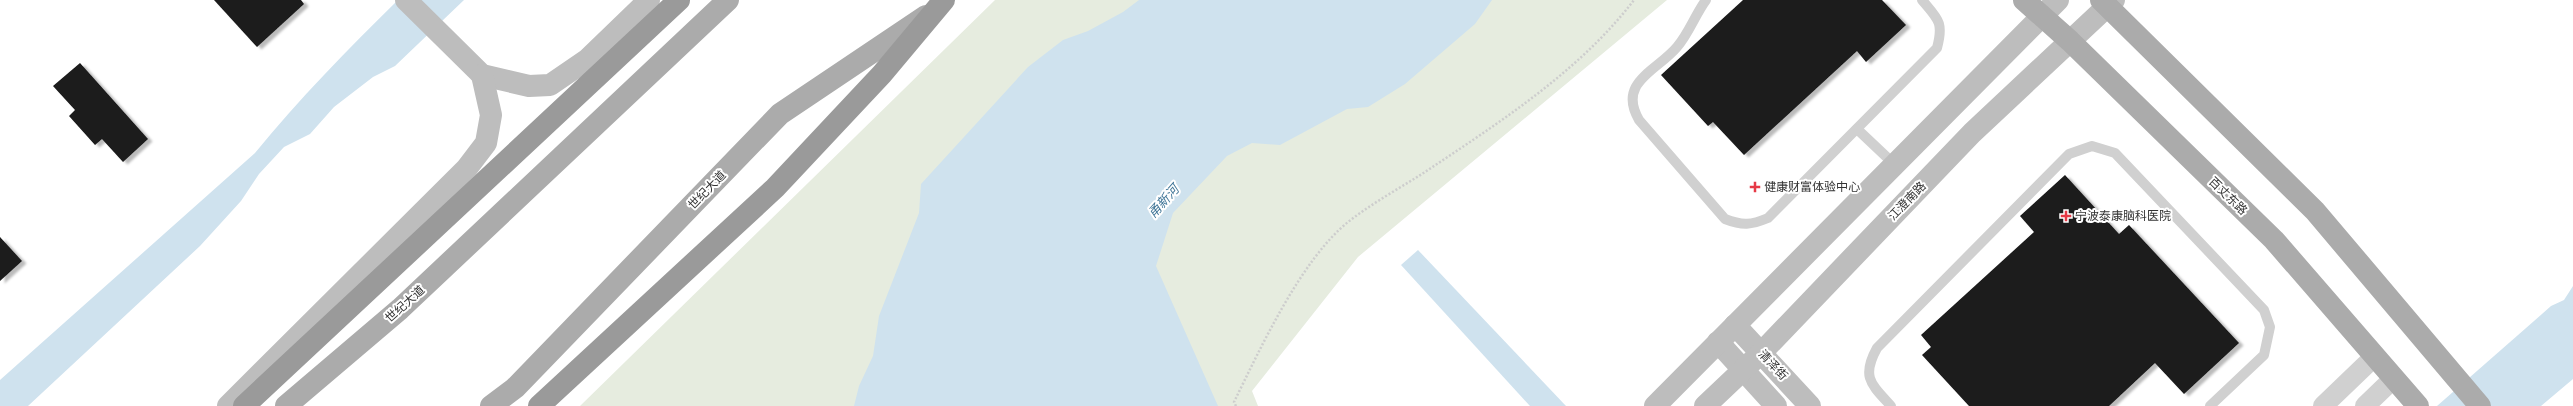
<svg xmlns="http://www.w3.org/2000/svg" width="2573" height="406" font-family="'IBM Plex Sans','Noto Sans SC',sans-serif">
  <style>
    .green { fill: #e6ecdf }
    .water { fill: #cfe2ee }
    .building { fill: #1a1a1a; filter: url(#shadow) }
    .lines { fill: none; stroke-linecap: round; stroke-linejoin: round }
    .path { stroke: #cdcdcd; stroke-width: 2.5; stroke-dasharray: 2 2; stroke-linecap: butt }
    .lane { stroke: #d0d0d0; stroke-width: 10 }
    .street { stroke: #d0d0d0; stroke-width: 20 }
    .secondary { stroke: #bdbdbd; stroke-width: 22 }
    .primary { stroke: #ababab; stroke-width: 22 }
    .highway { stroke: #9a9a9a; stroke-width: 22 }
    .poi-dot { fill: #e63946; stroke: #fff; stroke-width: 1.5 }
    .labels { text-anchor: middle; stroke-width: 4; stroke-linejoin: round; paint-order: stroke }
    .poi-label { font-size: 12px; fill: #333; stroke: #fff; text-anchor: start }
    .street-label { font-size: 12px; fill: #333; stroke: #fff }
    .water-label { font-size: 13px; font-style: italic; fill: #3f7597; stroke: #fff }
  </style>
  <defs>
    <filter id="shadow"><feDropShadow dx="4.5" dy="2.5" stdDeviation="1" flood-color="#0004"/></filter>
  </defs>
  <rect width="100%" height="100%" fill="#fff"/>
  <!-- green -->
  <polygon class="green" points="995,0 1667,0 1358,257 1252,391 1258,406 580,406"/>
  <!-- water -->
  <g class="water">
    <path d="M 398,0 L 464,0 L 395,66 L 373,77 L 334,107 L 310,134 L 284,147 L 259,174 L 241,201 L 200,246 L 28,406 L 0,406 L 0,380 L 255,153 C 299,99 348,49 398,0 Z"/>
    <polygon points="1139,0 1492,0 1475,24 1405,84 1368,107 1347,109 1280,145 1252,143 1227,156 1173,213 1156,266 1218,406 854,406 859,386 873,356 879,316 919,213 921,184 1028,67 1063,40 1088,31 1123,12"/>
    <polygon points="1418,250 1566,406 1530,406 1401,265"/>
    <polygon points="2573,286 2573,379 2541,406 2437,406 2551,306 2564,300"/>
  </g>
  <!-- building -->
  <g class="building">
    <polygon points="214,0 301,0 304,4 257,47"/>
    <polygon points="1743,0 1882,0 1906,25 1866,62 1857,51 1744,155 1713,122 1708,126 1661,75"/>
    <polygon points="80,63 148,139 123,162 102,139 95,145 69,116 75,110 53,86"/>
    <polygon points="2065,175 2119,234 2129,225 2239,343 2184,394 2155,363 2109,406 1969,406 1922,355 1931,347 1921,335 2034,232 2020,216"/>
    <polygon points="0,237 22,261 0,281"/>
  </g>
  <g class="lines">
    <!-- path -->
    <path class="path" d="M 1236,406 L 1234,402 C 1261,347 1301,260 1348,222 C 1371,204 1398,189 1422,174 C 1497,124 1579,72 1634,0"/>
    <!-- lane -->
    <g class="lane">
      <path d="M 1706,0 C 1695,15 1689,33 1677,47 C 1657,71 1617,82 1639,120 L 1725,219 C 1743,226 1751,225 1768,218 L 1937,48 C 1944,22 1938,19 1922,0"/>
      <polyline points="1857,129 1894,164"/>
      <path d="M 1891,406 C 1871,384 1861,377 1877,348 L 2069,154 L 2092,146 L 2115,153 L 2264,310 L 2270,327 L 2264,355 L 2210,406"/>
    </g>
    <!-- street -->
    <g class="street">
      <polyline points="2323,406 2374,357"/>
      <polyline points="2365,406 2393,379"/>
    </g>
    <!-- secondary -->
    <g class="secondary">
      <polyline points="406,0 482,75 529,86 550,85 588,59 649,0"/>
      <polyline points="1735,325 1810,406"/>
      <polyline points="1718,342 1776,406"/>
      <polyline points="228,406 467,168 486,143 491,115 482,75"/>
      <polyline points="1655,406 2058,0"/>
      <polyline points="1705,406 1761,353 1972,133 2114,0"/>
    </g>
    <!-- primary -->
    <g class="primary">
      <polyline points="2024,0 2070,41 2274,240 2418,406"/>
      <polyline points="2101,0 2315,211 2480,406"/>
      <polyline points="286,406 400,309 728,0"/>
      <polyline points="491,406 515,388 780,114 926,16"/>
    </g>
    <!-- highway -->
    <g class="highway">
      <polyline points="244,406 679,0"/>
      <polyline points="539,406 775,188 882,74 944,0"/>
    </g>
  </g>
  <!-- markers -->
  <g class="poi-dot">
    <path d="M1753 181h4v4h4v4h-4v4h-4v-4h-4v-4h4z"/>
    <path d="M2064 210h4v4h4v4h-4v4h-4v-4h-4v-4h4z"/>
  </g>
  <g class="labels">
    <!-- poi labels -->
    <g class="poi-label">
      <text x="1764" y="191">健康财富体验中心</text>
      <text x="2075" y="220">宁波泰康脑科医院</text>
    </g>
    <!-- street labels -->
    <g class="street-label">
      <text transform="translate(707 190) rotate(-46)" y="4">世纪大道</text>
      <text transform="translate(2228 196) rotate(44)" y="4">百丈东路</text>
      <text transform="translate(1907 201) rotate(-46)" y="4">江澄南路</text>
      <text transform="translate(405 304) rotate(-42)" y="4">世纪大道</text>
      <text transform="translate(1773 365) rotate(47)" y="4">清泽街</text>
    </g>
    <!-- water labels -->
    <g class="water-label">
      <text transform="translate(1163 201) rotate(-48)" y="5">甬新河</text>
    </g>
  </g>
</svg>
